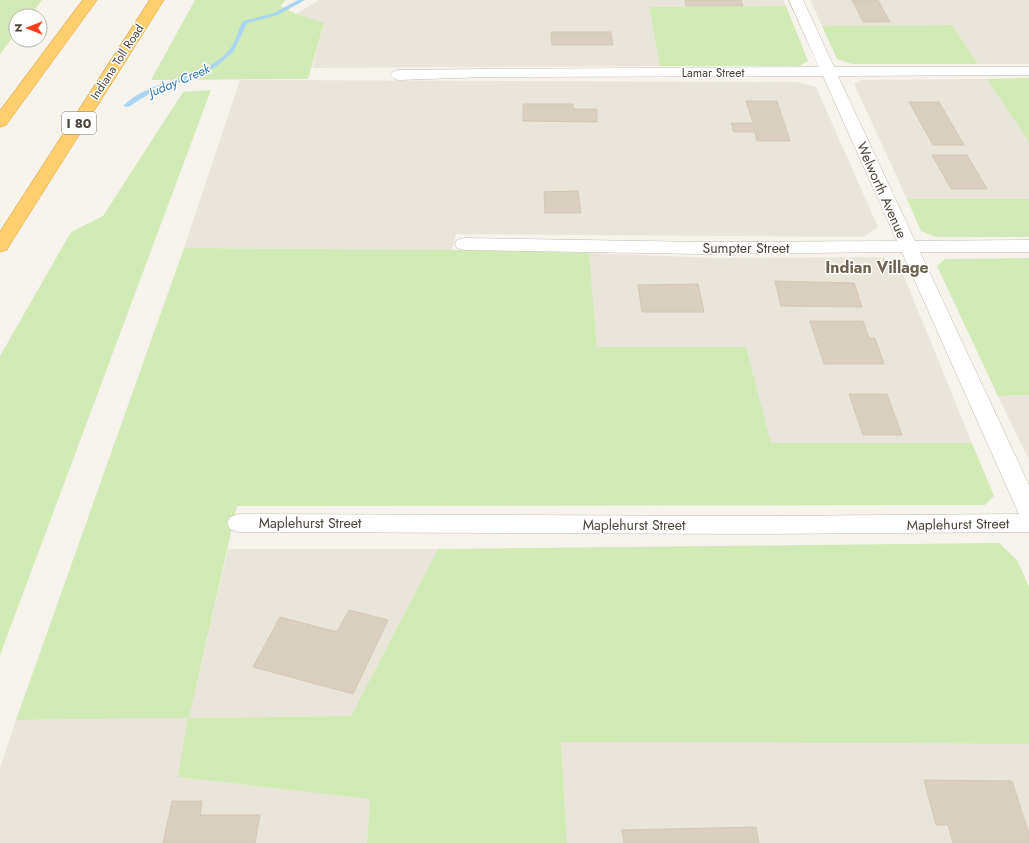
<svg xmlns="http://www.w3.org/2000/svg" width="1029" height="843" font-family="Jost,sans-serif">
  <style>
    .residential { fill: #eae5da }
    .green { fill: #d2eab5 }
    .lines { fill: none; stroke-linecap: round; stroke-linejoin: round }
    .stream { fill: #a9d4f2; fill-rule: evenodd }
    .building { fill: #d8cfc1; stroke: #d3c7b4 }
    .street-casing { stroke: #c2bbae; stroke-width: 1 }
    .highway-casing { stroke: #e0a43c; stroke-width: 1 }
    .street { fill: #fff; fill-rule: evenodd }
    .highway { fill: #ffcf6e; fill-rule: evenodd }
    .labels { text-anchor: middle; stroke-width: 3; stroke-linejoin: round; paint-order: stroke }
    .far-street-label { font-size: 12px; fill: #4b4439; stroke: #fff }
    .far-water-label { font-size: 13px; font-style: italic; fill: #2e7ab2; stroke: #fff }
    .shield { fill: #fff; stroke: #817c74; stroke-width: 1 }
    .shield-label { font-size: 13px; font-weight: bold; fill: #4b4439 }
    .street-label { font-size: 14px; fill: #4b4439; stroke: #fff }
    .quarter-label { font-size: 16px; font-weight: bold; fill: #6e6250; stroke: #fff }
  </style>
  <rect width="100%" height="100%" fill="#f6f3ec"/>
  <!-- residential -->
  <g class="residential">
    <polygon points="319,0 783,0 786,6 649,7 660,66 312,68 324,24 296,14"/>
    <polygon points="810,0 1029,0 1029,64 978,64 952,25 822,26"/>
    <polygon points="987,79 1029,142 1029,199 907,199 854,84 861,80"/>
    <polygon points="240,80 798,82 816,87 878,227 863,237 456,234 452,250 184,248"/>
    <polygon points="589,253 716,258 882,257 899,264 972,443 771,443 746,347 597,347"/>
    <polygon points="1029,395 1029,460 998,396"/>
    <polygon points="228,549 438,549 351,716 189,718 178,777 370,799 367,843 0,843 0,768 16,720 189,718"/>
    <polygon points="561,742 1029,744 1029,843 567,843"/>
  </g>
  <!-- green -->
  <g class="green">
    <polygon points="0,0 42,0 30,16 16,16 16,33 0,54"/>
    <polygon points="195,0 286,0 280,6 296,14 324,23 308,79 151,80"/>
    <polygon points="786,6 808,61 800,66 660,66 649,7"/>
    <polygon points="952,25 978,64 852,64 837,59 822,26"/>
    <polygon points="1029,78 1029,142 987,79"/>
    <polygon points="211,90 0,655 0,356 71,232 103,216 183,92"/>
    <polygon points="907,199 1029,199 1029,237 936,237 921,231"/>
    <polygon points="184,248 452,250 589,253 597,347 746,347 771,443 972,443 994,496 985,505 237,506 189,718 351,716 438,549 999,543 1017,560 1029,587 1029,744 561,742 567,843 367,843 370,799 178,777 188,718 16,720"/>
    <polygon points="1029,258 1029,395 998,396 937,266 945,259"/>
  </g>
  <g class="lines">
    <!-- stream -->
    <path class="stream" d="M 298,0 L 305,0 L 278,15 L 247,23 L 234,51 L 217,66 L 196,76 L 149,94 L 128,107 L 123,106 C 152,77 203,82 230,49 C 236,41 238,29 243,21 L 274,13 Z"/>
  </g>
  <!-- building -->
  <g class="building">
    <polygon points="685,0 741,0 743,6 686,6"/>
    <polygon points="852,0 878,0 890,22 863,22"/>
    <polygon points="551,32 611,32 613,45 552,45"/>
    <polygon points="746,101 777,101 790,141 757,141 755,132 734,132 731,123 753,123"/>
    <polygon points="909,102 939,102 964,145 933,145"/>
    <polygon points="523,104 573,104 573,109 597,109 597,122 523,121"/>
    <polygon points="932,155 967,155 987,189 951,189"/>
    <polygon points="578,191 581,213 545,213 544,192"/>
    <polygon points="775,281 854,283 862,307 781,306"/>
    <polygon points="698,284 704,312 642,312 638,285"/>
    <polygon points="810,321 863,321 869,338 875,338 884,364 824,364"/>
    <polygon points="849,394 887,394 902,435 863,435"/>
    <polygon points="349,610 388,620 353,694 253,667 280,617 337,632"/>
    <polygon points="924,780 1012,781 1029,834 1029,843 953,843 948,825 936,825"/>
    <polygon points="172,801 202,801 200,815 260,815 255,843 163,843"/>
    <polygon points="756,827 759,843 624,843 622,830"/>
  </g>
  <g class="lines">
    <!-- street casing -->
    <g class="street-casing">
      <polygon id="street" points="789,0 803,0 834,67 1029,67 1029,75 838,76 915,241 1029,240 1029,252 920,252 1029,485 1029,532 755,534 239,532 230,529 227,523 230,517 239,514 755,516 1019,514 902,252 702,254 464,250 457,248 455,244 457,240 464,238 702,242 897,241 823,76 486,77 398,80 393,78 390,75 393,72 398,70 486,69 819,67"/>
    </g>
    <!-- highway casing -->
    <g class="highway-casing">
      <g id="highway">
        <polygon points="83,0 97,0 6,125 0,127 0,111"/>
        <polygon points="150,0 164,0 9,246 7,250 0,252 0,232"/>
      </g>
    </g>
    <!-- street -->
    <use href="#street" class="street"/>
    <!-- highway -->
    <use href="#highway" class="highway"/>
  </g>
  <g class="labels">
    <!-- far-street labels -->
    <g class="far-street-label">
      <text transform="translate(117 62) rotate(-57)" y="4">Indiana Toll Road</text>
      <text x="713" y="77">Lamar Street</text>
    </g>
    <!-- far-water labels -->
    <g class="far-water-label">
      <text transform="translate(179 80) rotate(-23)" y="5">Juday Creek</text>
    </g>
    <!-- shield labels -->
    <rect class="shield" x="62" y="112" width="34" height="22" rx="3"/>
    <g class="shield-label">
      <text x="79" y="128">I 80</text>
    </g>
    <!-- street labels -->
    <g class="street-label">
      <text transform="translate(882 190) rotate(66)" y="5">Welworth Avenue</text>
      <text x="746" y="253">Sumpter Street</text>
      <text x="310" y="528">Maplehurst Street</text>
      <text transform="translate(958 524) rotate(-1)" y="5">Maplehurst Street</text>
      <text x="634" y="530">Maplehurst Street</text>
    </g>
    <!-- quarter labels -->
    <g class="quarter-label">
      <text x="877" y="273">Indian Village</text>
    </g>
  </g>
  <!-- north arrow -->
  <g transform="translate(28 28) rotate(270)"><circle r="19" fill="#ffffff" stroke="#b7b4b0"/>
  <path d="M0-3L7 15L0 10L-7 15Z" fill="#fc3f1d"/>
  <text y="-6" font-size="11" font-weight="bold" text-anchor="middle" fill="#4b4439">N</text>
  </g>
</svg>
